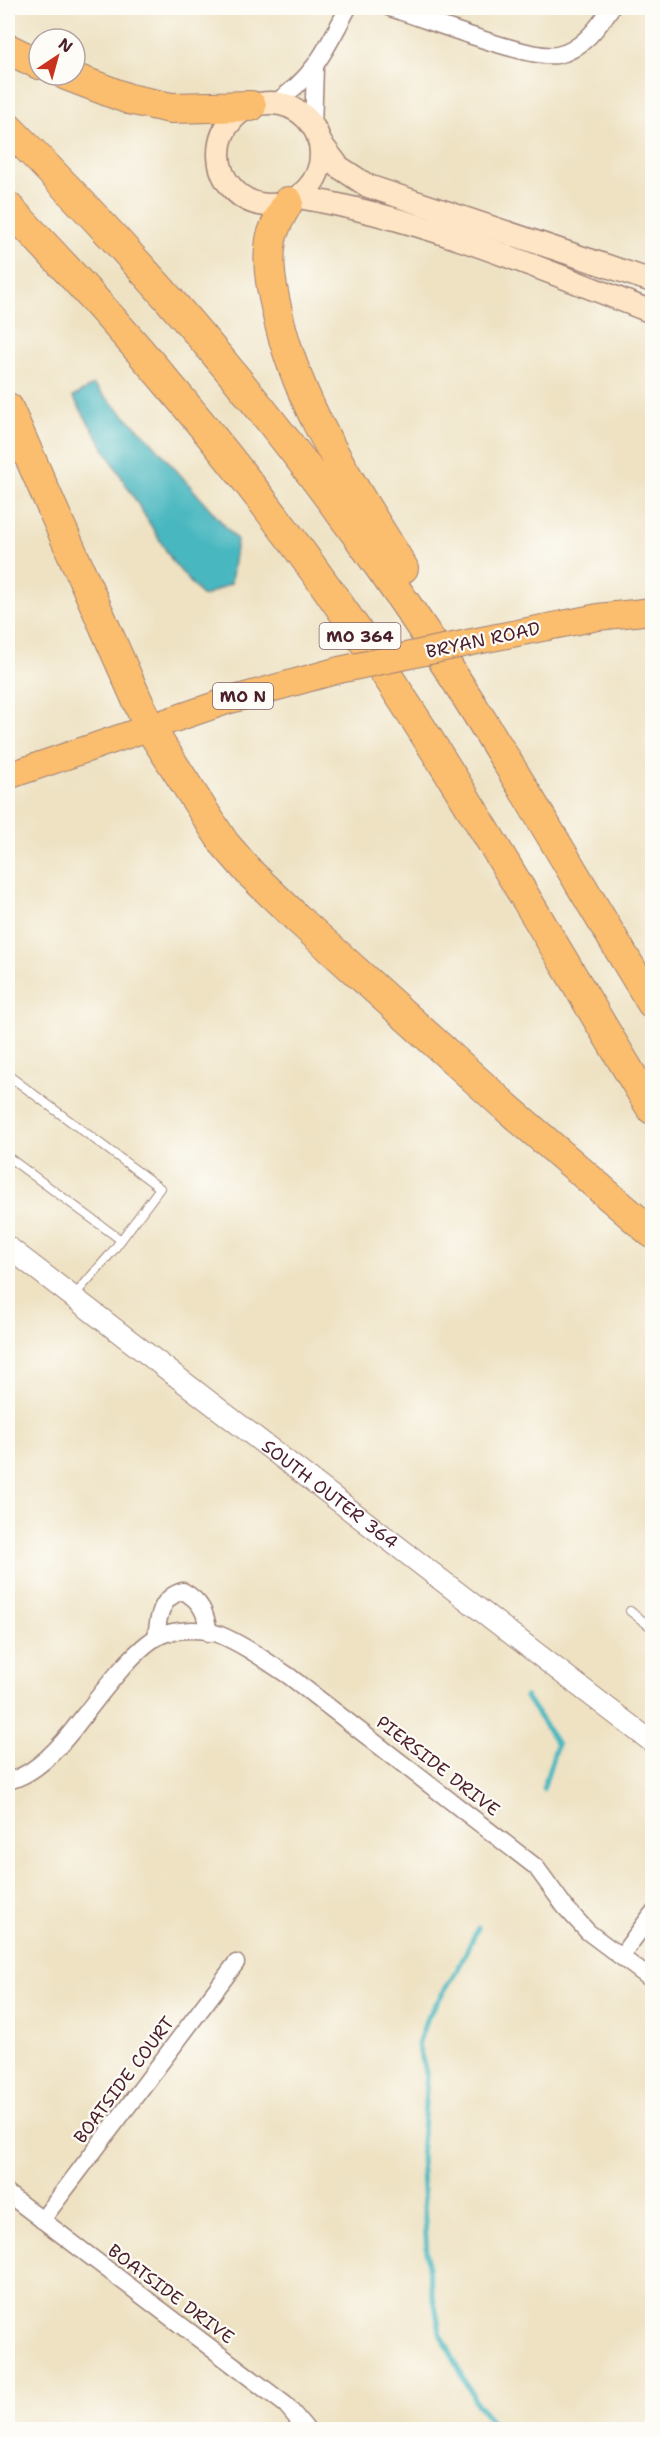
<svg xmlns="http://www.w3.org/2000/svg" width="660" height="2437" font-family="'Shantell Sans',sans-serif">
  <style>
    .water { fill: #48b7c0; stroke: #496b76; stroke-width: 1.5 }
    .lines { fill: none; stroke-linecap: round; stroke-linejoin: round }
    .stream { stroke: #48b7c0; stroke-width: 5 }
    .service-casing { stroke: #9c8077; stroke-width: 10 }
    .minor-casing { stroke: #9c8077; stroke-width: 19 }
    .tertiary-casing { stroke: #9c8077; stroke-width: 23 }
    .secondary-casing { stroke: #9c8077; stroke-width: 25 }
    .primary-casing { stroke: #9c8077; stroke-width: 28 }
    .motorway-casing { stroke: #9c8077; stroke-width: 32 }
    .service { stroke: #fff; stroke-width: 8 }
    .minor { stroke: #fff; stroke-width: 16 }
    .tertiary { stroke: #fff; stroke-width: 21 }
    .secondary { stroke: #fde5c5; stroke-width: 22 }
    .primary { stroke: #fbbd6e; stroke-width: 26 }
    .motorway { stroke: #fbbd6e; stroke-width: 30 }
    .primary-bridge-casing { stroke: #9c8077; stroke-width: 28; stroke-linecap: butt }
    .primary-bridge { stroke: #fbbd6e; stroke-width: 26 }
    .labels { text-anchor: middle; stroke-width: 4.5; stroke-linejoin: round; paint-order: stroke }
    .shield { fill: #fdfcf7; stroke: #806168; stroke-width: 1.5 }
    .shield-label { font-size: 16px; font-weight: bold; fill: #4a1f2b }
    .street-label { font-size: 18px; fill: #4a1f2b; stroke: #fdfcf7 }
  </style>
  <rect width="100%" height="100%" fill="#fdfcf7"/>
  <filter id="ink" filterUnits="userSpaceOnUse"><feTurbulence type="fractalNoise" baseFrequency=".0167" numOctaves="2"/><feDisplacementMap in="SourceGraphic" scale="12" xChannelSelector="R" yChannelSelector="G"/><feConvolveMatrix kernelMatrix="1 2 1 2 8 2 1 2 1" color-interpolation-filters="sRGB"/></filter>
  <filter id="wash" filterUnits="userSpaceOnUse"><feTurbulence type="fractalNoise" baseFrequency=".008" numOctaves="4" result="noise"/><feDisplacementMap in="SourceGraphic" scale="24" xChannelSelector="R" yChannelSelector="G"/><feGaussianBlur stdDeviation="1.35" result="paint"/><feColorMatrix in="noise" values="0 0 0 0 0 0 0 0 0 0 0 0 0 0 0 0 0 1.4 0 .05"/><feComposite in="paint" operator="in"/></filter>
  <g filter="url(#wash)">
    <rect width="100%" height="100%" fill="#eee2c3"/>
    <!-- water -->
    <polygon class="water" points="93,385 150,440 237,540 231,583 203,597 173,562 73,397"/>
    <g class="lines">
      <!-- stream -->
      <g class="stream">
        <polyline points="526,1697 557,1744 543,1789"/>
        <polyline points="478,1928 459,1967 426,2020 418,2045 427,2076 421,2157 428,2269 440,2332 477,2404 500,2430"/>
      </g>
    </g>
  </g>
  <g filter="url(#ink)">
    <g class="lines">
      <!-- service casing -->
      <g class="service-casing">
        <g id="service">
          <polyline points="8,1075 160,1188 112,1252 74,1296"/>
          <polyline points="8,1157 121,1240"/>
          <polyline points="630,1611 652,1628"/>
        </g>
      </g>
      <!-- minor casing -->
      <g class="minor-casing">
        <g id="minor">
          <path d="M 390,8 C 423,18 529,60 557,55 C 581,51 599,26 611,8"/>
          <path d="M 274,103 C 314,78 327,47 348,8"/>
          <polyline points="313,127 315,68"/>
          <path d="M 156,1638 C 158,1618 160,1597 183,1591 C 201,1601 206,1613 209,1633"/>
          <path d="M 8,1781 C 34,1775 56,1751 72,1731 C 91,1707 133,1648 159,1636 C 175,1629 201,1628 218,1634 C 243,1644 266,1661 289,1676 L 536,1867 L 565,1907 L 588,1932 L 652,1980"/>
          <polyline points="621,1956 652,1914"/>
          <polyline points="8,2194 286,2405 307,2430"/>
          <polyline points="42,2220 236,1963"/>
        </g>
      </g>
      <!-- tertiary casing -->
      <g class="tertiary-casing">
        <g id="tertiary">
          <path id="s1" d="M 8,1247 L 652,1742"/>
        </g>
      </g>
      <!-- secondary casing -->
      <g class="secondary-casing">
        <g id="secondary">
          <circle cx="270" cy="154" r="51"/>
          <polyline points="319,141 339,167 368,186 652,281"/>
          <path d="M 298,197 C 422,218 537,267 652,312"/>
        </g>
      </g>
      <!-- primary casing -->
      <g class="primary-casing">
        <g id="primary">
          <polyline points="477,641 598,617 652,611"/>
          <polyline points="8,776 227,701 339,670"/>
        </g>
      </g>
      <!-- motorway casing -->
      <g class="motorway-casing">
        <g id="motorway">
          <polyline points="8,49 39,64"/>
          <polyline points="66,75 129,99 171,108 251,106"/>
          <path d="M 8,128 C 147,266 276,418 389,580 C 485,716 565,862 652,1003"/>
          <path d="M 288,202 C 282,214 273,227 271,240 C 267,263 271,285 276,307 C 296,405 352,484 403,568"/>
          <path d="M 8,207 C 148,352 279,511 390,680 C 482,820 565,966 652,1109"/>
          <polyline points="8,408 149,727 224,843 251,874 298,919 506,1107 652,1233"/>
        </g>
      </g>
      <!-- service -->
      <use href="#service" class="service"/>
      <!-- minor -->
      <use href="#minor" class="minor"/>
      <!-- tertiary -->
      <use href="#tertiary" class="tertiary"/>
      <!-- secondary -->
      <use href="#secondary" class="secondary"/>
      <!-- primary -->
      <use href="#primary" class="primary"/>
      <!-- motorway -->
      <use href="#motorway" class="motorway"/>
      <!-- primary-bridge casing -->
      <g class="primary-bridge-casing">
        <polyline id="primary-bridge" points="339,670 477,641"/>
      </g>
      <!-- primary-bridge -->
      <use href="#primary-bridge" class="primary-bridge"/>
    </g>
  </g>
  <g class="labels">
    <!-- shield labels -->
    <g class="shield">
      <rect x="319.5" y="623" width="81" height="26" rx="4.5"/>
      <rect x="213" y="683" width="60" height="26" rx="4.5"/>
    </g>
    <g class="shield-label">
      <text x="360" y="642">MO 364</text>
      <text x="243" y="702">MO N</text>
    </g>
    <!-- street labels -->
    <g class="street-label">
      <text transform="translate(483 640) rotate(-12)" y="6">BRYAN ROAD</text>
      <text dy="6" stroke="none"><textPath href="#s1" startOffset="406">SOUTH OUTER 364</textPath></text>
      <text transform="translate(438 1766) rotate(38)" y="6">PIERSIDE DRIVE</text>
      <text transform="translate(124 2080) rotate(-53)" y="6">BOATSIDE COURT</text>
      <text transform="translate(171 2294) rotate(37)" y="6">BOATSIDE DRIVE</text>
    </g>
  </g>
  <!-- margin -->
  <rect width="660" height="2437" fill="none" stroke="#fdfcf7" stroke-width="30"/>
  <!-- north arrow -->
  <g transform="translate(57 57) rotate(36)"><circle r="28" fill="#fdfcf7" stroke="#b5a4a5" stroke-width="1.5"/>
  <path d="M0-4.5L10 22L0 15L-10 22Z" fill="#c8321e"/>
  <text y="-9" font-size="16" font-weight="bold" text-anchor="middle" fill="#4a1f2b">N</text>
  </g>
</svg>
